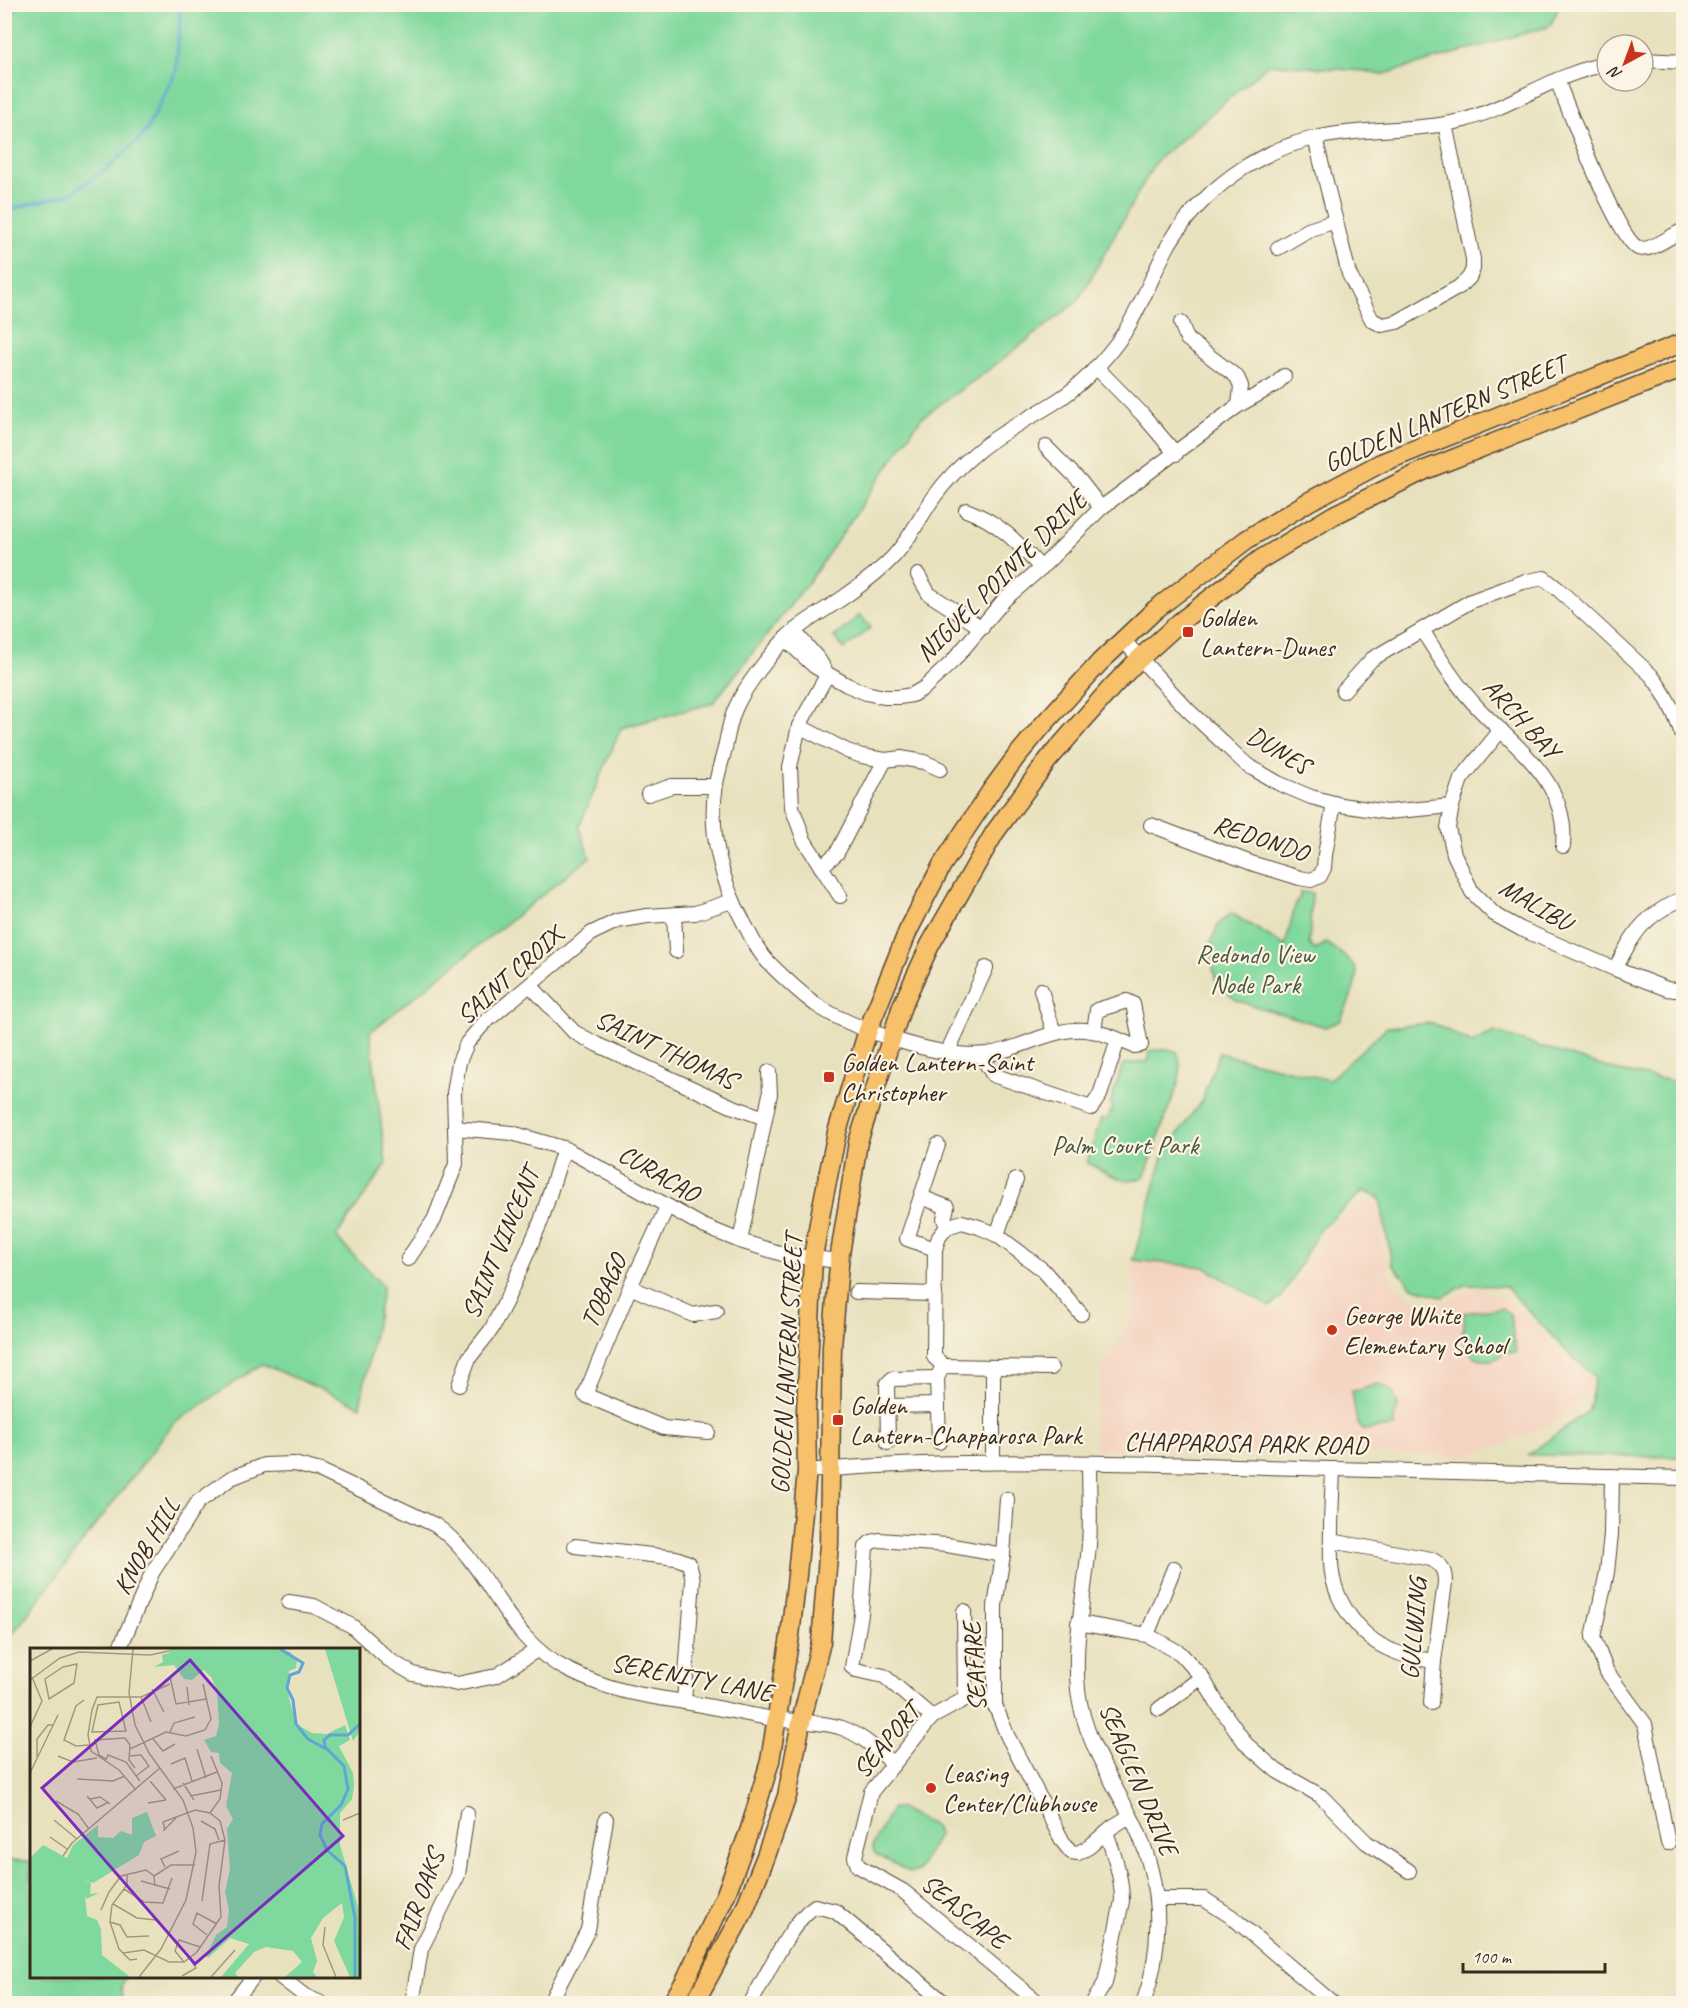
<svg xmlns="http://www.w3.org/2000/svg" width="1688" height="2008" font-family="Caveat,sans-serif">
  <style>
    .built { fill: #f4d3c1 }
    .green { fill: #7fd89d; stroke: #5d815e; stroke-width: 1.5 }
    .lines { fill: none; stroke-linecap: round; stroke-linejoin: round }
    .stream { stroke: #5fa5d5; stroke-width: 3 }
    .minor-casing { stroke: #554536; stroke-width: 16 }
    .major-casing { stroke: #554536; stroke-width: 21 }
    .minor { stroke: #fff; stroke-width: 14 }
    .major { stroke: #f7c06b; stroke-width: 18 }
    .poi-dot { fill: #c8321e; stroke: #fcf5e5; stroke-width: 2 }
    .labels { text-anchor: middle; stroke-width: 4.5; stroke-linejoin: round; paint-order: stroke }
    .street-label { font-size: 26px; fill: #3b2a1e; stroke: #fcf5e5 }
    .poi-label { font-size: 26px; fill: #3b2a1e; stroke: #fcf5e5; text-anchor: start }
    .park-label { font-size: 26px; fill: #4c563e; stroke: #fcf5e5 }
    .inset-river { fill: none; stroke: #5fa5d5; stroke-width: 3 }
    .inset-road { fill: none; stroke: #a3987e; stroke-width: 1.5 }
    .view { fill: #7b2cbf; fill-opacity: 0.15; stroke: #7b2cbf; stroke-width: 3 }
    .inset-edge { fill: none; stroke: #3b2a1e; stroke-width: 3 }
  </style>
  <rect width="100%" height="100%" fill="#fcf5e5"/>
  <filter id="ink" filterUnits="userSpaceOnUse"><feTurbulence type="fractalNoise" baseFrequency=".0167" numOctaves="2"/><feDisplacementMap in="SourceGraphic" scale="12" xChannelSelector="R" yChannelSelector="G"/><feConvolveMatrix kernelMatrix="1 2 1 2 8 2 1 2 1" color-interpolation-filters="sRGB"/></filter>
  <filter id="wash" filterUnits="userSpaceOnUse"><feTurbulence type="fractalNoise" baseFrequency=".008" numOctaves="4" result="noise"/><feDisplacementMap in="SourceGraphic" scale="24" xChannelSelector="R" yChannelSelector="G"/><feGaussianBlur stdDeviation="1.35" result="paint"/><feColorMatrix in="noise" values="0 0 0 0 0 0 0 0 0 0 0 0 0 0 0 0 0 1.4 0 .05"/><feComposite in="paint" operator="in"/></filter>
  <g filter="url(#wash)">
    <rect width="100%" height="100%" fill="#e8e1be"/>
    <!-- built -->
    <polygon class="built" points="1366,1201 1373,1202 1380,1209 1383,1226 1384,1257 1389,1276 1397,1287 1407,1296 1422,1302 1449,1300 1461,1293 1478,1288 1504,1298 1526,1316 1565,1358 1592,1379 1584,1396 1572,1410 1552,1422 1508,1442 1466,1456 1094,1449 1095,1417 1104,1363 1119,1343 1132,1316 1135,1292 1132,1263 1170,1260 1205,1270 1269,1312 1280,1311 1326,1231"/>
    <!-- green -->
    <g class="green">
      <polygon points="20,4 1560,5 1550,26 1381,75 1365,71 1269,64 1156,161 1078,301 990,369 921,418 811,579 713,703 621,728 579,827 590,857 370,1032 386,1165 336,1237 383,1286 360,1406 262,1364 172,1425 5,1644 4,25"/>
      <polygon points="860,615 871,628 844,649 834,637"/>
      <path d="M 1301,892 L 1312,893 L 1309,944 L 1315,950 L 1326,943 C 1335,950 1350,958 1355,968 C 1361,979 1345,1010 1340,1021 L 1325,1027 L 1238,1001 L 1228,994 L 1217,983 L 1213,969 L 1211,941 L 1218,925 L 1231,913 L 1285,946 L 1296,902 L 1299,899 Z"/>
      <polygon points="1432,1023 1472,1043 1494,1032 1615,1070 1683,1083 1683,1457 1528,1455 1589,1410 1595,1377 1566,1351 1505,1286 1465,1285 1443,1297 1412,1287 1392,1264 1380,1198 1364,1191 1320,1229 1281,1298 1270,1307 1204,1267 1133,1260 1164,1154 1202,1100 1219,1053 1329,1080 1387,1027"/>
      <path d="M 1168,1049 L 1177,1052 C 1186,1074 1174,1094 1166,1115 C 1159,1136 1153,1157 1144,1177 C 1120,1186 1108,1172 1087,1163 L 1101,1118 L 1105,1120 L 1108,1118 L 1113,1106 L 1110,1105 L 1123,1064 L 1149,1061 L 1149,1051 Z"/>
      <path d="M 1502,1308 L 1510,1315 L 1516,1352 L 1505,1352 C 1488,1369 1467,1358 1463,1337 C 1461,1328 1466,1325 1464,1313 Z"/>
      <path d="M 1377,1384 C 1391,1387 1395,1393 1398,1407 L 1394,1417 L 1394,1427 L 1363,1430 L 1357,1423 L 1352,1391 C 1362,1391 1368,1386 1377,1384 Z"/>
      <polygon points="899,1808 936,1827 938,1835 918,1871 911,1873 875,1854 872,1846 892,1809"/>
      <polygon points="4,1860 31,1861 32,1976 126,1977 121,1987 124,2003 5,2003"/>
    </g>
    <g class="lines">
      <!-- stream -->
      <polyline class="stream" points="4,211 70,194 108,168 146,132 176,71 181,4"/>
    </g>
  </g>
  <g filter="url(#ink)">
    <g class="lines">
      <!-- minor casing -->
      <g class="minor-casing">
        <g id="minor">
          <polyline points="1643,60 1684,62"/>
          <path d="M 1557,80 C 1568,107 1617,238 1638,248 C 1650,253 1671,235 1684,230"/>
          <polyline points="1315,138 1349,274 1372,320 1382,325 1397,322 1459,287 1469,278 1473,269 1473,259 1445,124"/>
          <polyline points="1278,248 1308,230 1336,221"/>
          <polyline points="1181,323 1187,339 1237,377 1241,386 1239,405"/>
          <polyline points="1096,367 1142,414 1176,454"/>
          <polyline points="1046,447 1080,481 1101,508"/>
          <path d="M 966,510 C 999,522 1017,542 1041,568"/>
          <polyline points="918,575 929,594 982,628"/>
          <path d="M 1422,630 C 1439,657 1456,685 1478,708 C 1517,749 1569,782 1563,846"/>
          <polyline points="794,631 819,660 825,670"/>
          <polyline points="785,639 814,666 847,685 866,693 884,697 899,697 912,695 924,688 953,661 1004,600 1041,568 1101,508 1239,405 1275,385 1284,376"/>
          <polyline points="1123,640 1188,710 1219,739 1247,765 1278,783 1311,797 1341,805 1387,812 1452,806"/>
          <polyline points="827,675 799,726 790,767 792,807 804,840 840,896"/>
          <path d="M 1343,691 L 1372,659 L 1471,601 L 1523,582 L 1544,578 L 1558,589 L 1651,675 C 1667,695 1676,715 1684,740"/>
          <polyline points="799,726 847,751 862,756 885,760 901,758 924,762 940,769"/>
          <polyline points="1501,730 1461,779 1452,806 1448,828 1454,854 1472,892 1494,914 1521,929 1615,969 1667,989 1684,991"/>
          <polyline points="648,794 672,786 715,786"/>
          <polyline points="1151,825 1254,864 1300,878 1311,880 1320,876 1324,868 1325,855 1334,803"/>
          <polyline points="821,867 837,853 885,760"/>
          <polyline points="674,915 676,951"/>
          <path d="M 1615,969 C 1635,931 1643,916 1684,898"/>
          <polyline points="530,985 574,1032 598,1045 731,1106 765,1118"/>
          <polyline points="1041,990 1054,1033"/>
          <path d="M 1094,1031 L 1097,1010 L 1127,1001 L 1133,1004 L 1141,1045 L 1134,1046 C 1121,1041 1106,1033 1092,1031 C 1055,1024 1022,1050 987,1054 C 943,1060 851,1029 815,1004 C 799,992 782,976 768,962 C 757,951 751,936 744,923 C 721,881 708,831 716,784 C 718,772 722,760 725,748 C 728,734 730,718 737,705 C 746,685 770,655 785,639 C 802,622 824,611 844,597 C 861,585 879,572 893,557 C 910,539 920,517 934,497 C 946,480 961,465 978,451 C 1013,422 1057,408 1089,375 C 1102,362 1114,348 1124,333 C 1142,305 1153,273 1169,244 C 1187,214 1215,186 1245,167 C 1268,153 1293,142 1320,137 C 1368,127 1417,132 1464,120 C 1514,106 1556,73 1607,64"/>
          <polyline points="947,1053 986,968"/>
          <polyline points="981,1055 993,1075 1091,1108 1100,1095 1118,1040"/>
          <polyline points="455,1128 512,1133 566,1149 703,1226 740,1241 786,1255 839,1261"/>
          <polyline points="921,1197 947,1207 944,1219 947,1227"/>
          <polyline points="667,1207 630,1287 585,1395 664,1428 708,1432"/>
          <polyline points="947,1227 962,1222 979,1227 997,1235 1043,1270 1081,1314"/>
          <polyline points="997,1235 1016,1180"/>
          <polyline points="740,1241 770,1094 769,1072"/>
          <polyline points="935,1249 907,1239 938,1145"/>
          <polyline points="408,1259 434,1220 456,1164 454,1093 459,1062 467,1043 484,1023 592,933 617,921 647,916 695,913 732,901"/>
          <polyline points="630,1287 693,1315 716,1311"/>
          <polyline points="856,1292 935,1294"/>
          <polyline points="944,1366 934,1357 935,1249 939,1237 947,1227"/>
          <polyline points="944,1366 1051,1368"/>
          <polyline points="993,1368 993,1462"/>
          <polyline points="459,1385 469,1358 491,1330 507,1299 541,1221 564,1148"/>
          <polyline points="888,1406 938,1405"/>
          <polyline points="939,1442 937,1378 941,1370"/>
          <polyline points="888,1443 887,1384 892,1379 937,1378"/>
          <path d="M 1089,1463 C 1089,1490 1091,1518 1089,1545 C 1085,1594 1073,1640 1078,1690 C 1083,1736 1109,1775 1130,1815 C 1161,1874 1166,1941 1143,2004"/>
          <path d="M 1333,1469 C 1332,1500 1330,1531 1331,1562 C 1332,1599 1359,1638 1393,1651 C 1407,1657 1420,1659 1434,1661"/>
          <path d="M 807,1471 C 982,1456 1158,1464 1334,1469 C 1450,1473 1567,1474 1684,1478"/>
          <polyline points="1612,1476 1611,1534 1607,1572 1593,1637 1607,1672 1645,1724 1668,1843"/>
          <polyline points="1007,1499 1003,1555 995,1606 995,1705 1007,1735 1063,1842 1071,1852 1078,1853 1089,1847 1112,1827 1130,1816"/>
          <path d="M 1331,1541 L 1431,1559 C 1442,1565 1445,1570 1445,1583 L 1434,1661 L 1431,1703"/>
          <polyline points="575,1546 676,1558 689,1563 693,1580 684,1702"/>
          <polyline points="289,1602 314,1606 352,1626 388,1659 413,1674 457,1684 496,1676 537,1650"/>
          <polyline points="964,1611 965,1699 932,1717 871,1792 855,1857 858,1866 903,1891 1040,2004"/>
          <polyline points="1078,1623 1147,1635 1180,1653 1202,1677 1217,1703 1246,1744 1277,1771 1321,1796 1366,1842 1409,1871"/>
          <polyline points="1147,1635 1174,1568"/>
          <path d="M 119,1650 L 152,1573 L 198,1502 L 231,1478 L 264,1465 L 294,1464 L 321,1471 L 435,1525 C 490,1563 504,1640 568,1670 C 610,1691 640,1695 685,1702 C 715,1707 744,1714 774,1719 C 796,1722 821,1721 842,1728 C 862,1735 878,1751 894,1764"/>
          <polyline points="965,1699 980,1698 995,1705"/>
          <polyline points="1159,1709 1202,1677"/>
          <polyline points="932,1717 884,1676 856,1670 852,1667 861,1614 866,1547 871,1542 879,1540 947,1545 1003,1555"/>
          <polyline points="1157,1899 1204,1899 1232,1917 1334,2004"/>
          <polyline points="279,1976 305,1996 323,2004"/>
          <polyline points="232,2004 254,1976"/>
          <polyline points="412,2004 421,1949 458,1875 467,1813"/>
          <polyline points="549,2004 588,1930 606,1819"/>
          <path d="M 750,2004 C 767,1976 789,1923 815,1906 L 835,1911 L 946,2004"/>
          <path d="M 1092,2004 L 1105,1983 L 1122,1901 C 1122,1877 1114,1854 1106,1832"/>
        </g>
      </g>
      <!-- major casing -->
      <g class="major-casing">
        <g id="major">
          <polyline points="671,2004 684,1983 726,1894 750,1829 770,1761 790,1636 797,1575 807,1471 806,1411 813,1257 822,1206 837,1132 868,1030 908,931 942,865 991,791 1016,757 1042,726 1100,662 1156,609 1246,540 1308,502 1381,463 1684,342"/>
          <polyline points="694,2004 743,1913 766,1856 787,1796 801,1722 821,1642 829,1544 832,1346 840,1254 858,1142 902,1006 930,945 995,832 1048,760 1112,687 1139,659 1180,622 1261,559 1334,515 1425,470 1684,368"/>
        </g>
      </g>
      <!-- minor -->
      <use href="#minor" class="minor"/>
      <!-- major -->
      <use href="#major" class="major"/>
    </g>
  </g>
  <!-- markers -->
  <g class="poi-dot">
    <rect x="1182" y="626" width="12" height="12" rx="3"/>
    <rect x="823" y="1071" width="12" height="12" rx="3"/>
    <circle cx="1332" cy="1330" r="6"/>
    <rect x="832" y="1414" width="12" height="12" rx="3"/>
    <circle cx="931" cy="1788" r="6"/>
  </g>
  <g class="labels">
    <!-- street labels -->
    <g class="street-label">
      <text transform="translate(1445 413) rotate(-23)" y="9">GOLDEN LANTERN STREET</text>
      <text transform="translate(1001 576) rotate(-45)" y="9">NIGUEL POINTE DRIVE</text>
      <text transform="translate(1522 718) rotate(47)" y="9">ARCH BAY</text>
      <text transform="translate(1279 750) rotate(31)" y="9">DUNES</text>
      <text transform="translate(1261 838) rotate(18)" y="9">REDONDO</text>
      <text transform="translate(1536 904) rotate(30)" y="9">MALIBU</text>
      <text transform="translate(509 975) rotate(-42)" y="9">SAINT CROIX</text>
      <text transform="translate(666 1049) rotate(25)" y="9">SAINT THOMAS</text>
      <text transform="translate(659 1173) rotate(30)" y="9">CURACAO</text>
      <text transform="translate(500 1243) rotate(-67)" y="9">SAINT VINCENT</text>
      <text transform="translate(603 1291) rotate(-66)" y="9">TOBAGO</text>
      <text transform="translate(786 1364) rotate(-87)" y="9">GOLDEN LANTERN STREET</text>
      <text transform="translate(1246 1443) rotate(1)" y="9">CHAPPAROSA PARK ROAD</text>
      <text transform="translate(146 1546) rotate(-60)" y="9">KNOB HILL</text>
      <text transform="translate(1413 1629) rotate(-85)" y="9">GULLWING</text>
      <text transform="translate(974 1667) rotate(-94)" y="9">SEAFARE</text>
      <text transform="translate(692 1677) rotate(11)" y="9">SERENITY LANE</text>
      <text transform="translate(886 1740) rotate(-50)" y="9">SEAPORT</text>
      <text transform="translate(1139 1779) rotate(67)" y="9">SEAGLEN DRIVE</text>
      <text transform="translate(418 1900) rotate(-70)" y="9">FAIR OAKS</text>
      <text transform="translate(965 1911) rotate(39)" y="9">SEASCAPE</text>
    </g>
    <!-- poi labels -->
    <g class="poi-label">
      <text x="1200" y="626">Golden<tspan x="1200" dy="30">Lantern-Dunes</tspan></text>
      <text x="841" y="1071">Golden Lantern-Saint<tspan x="841" dy="30">Christopher</tspan></text>
      <text x="1344" y="1324">George White<tspan x="1344" dy="30">Elementary School</tspan></text>
      <text x="850" y="1414">Golden<tspan x="850" dy="30">Lantern-Chapparosa Park</tspan></text>
      <text x="943" y="1782">Leasing<tspan x="943" dy="30">Center/Clubhouse</tspan></text>
    </g>
    <!-- park labels -->
    <g class="park-label">
      <text x="1255" y="963">Redondo View<tspan x="1255" dy="30">Node Park</tspan></text>
      <text x="1125" y="1154">Palm Court Park</text>
    </g>
  </g>
  <!-- overview -->
  <g transform="translate(30 1648)">
    <rect width="330" height="330" fill="#e8e1be"/>
    <path d="M 139,1 L 252,1 L 260,4 L 267,12 L 266,20 L 259,23 L 257,42 L 266,76 L 282,85 L 297,86 L 315,77 L 320,92 L 309,98 L 323,125 L 324,138 L 322,151 L 310,165 L 310,197 L 328,259 L 330,329 L 320,329 L 304,293 L 314,269 L 312,255 L 293,270 L 281,290 L 287,313 L 283,324 L 287,329 L 255,329 L 272,314 L 263,303 L 236,299 L 224,304 L 205,325 L 208,329 L 191,329 L 219,296 L 200,290 L 178,310 L 176,308 L 186,287 L 197,279 L 199,262 L 195,244 L 200,221 L 197,181 L 203,171 L 196,158 L 202,125 L 190,115 L 189,105 L 181,104 L 174,92 L 186,88 L 189,76 L 187,42 L 181,29 L 174,22 L 162,32 L 154,31 L 144,17 L 124,19 L 133,14 L 132,7 L 139,5 ZM 295,1 L 330,1 L 330,83 L 323,93 ZM 117,164 L 126,188 L 114,194 L 109,207 L 63,235 L 52,231 L 61,235 L 60,246 L 69,245 L 56,251 L 55,248 L 57,268 L 67,272 L 71,281 L 72,307 L 100,329 L 0,329 L 0,210 L 13,197 L 37,210 L 43,197 L 68,177 L 68,189 L 83,190 L 91,183 L 102,187 L 102,170 Z" fill="#7fd89d"/>
    <path class="inset-river" d="M 250,1 L 273,15 L 269,24 L 260,27 L 257,40 L 263,52 L 266,76 L 278,91 L 296,101M 325,329 L 325,270 L 315,218 L 297,202 L 290,187 L 292,176 L 311,157 L 318,141 L 314,118 L 295,99 L 294,92 L 300,87 L 318,87 L 330,76"/>
    <path class="inset-road" d="M 103,1 L 99,45 L 105,77 L 119,105 L 153,152 L 163,180 L 166,204 L 156,252 L 131,301 L 109,329M 0,13 L 22,1M 47,16 L 44,35 L 19,51 L 15,31 L 33,19 ZM 140,28 L 146,56 L 176,51M 0,32 L 30,10 L 49,4 L 120,7 L 139,3M 157,39 L 159,57M 122,41 L 134,64M 111,49 L 121,74M 54,52 L 46,58 L 34,92 L 46,98 L 59,97M 89,54 L 96,83 L 62,84 L 68,57 ZM 0,79 L 12,53 L 2,29M 140,84 L 144,75 L 165,69M 123,91 L 133,103 L 145,96M 100,101 L 136,84 L 156,88 L 175,82 L 181,71 L 173,36M 167,101 L 176,130M 28,108 L 43,114 L 67,110M 100,108 L 111,107 L 119,118 L 106,128M 7,109 L 7,91 L 18,77 L 24,77M 76,111 L 69,107 L 65,92 L 95,90 L 100,97 L 99,112 L 105,120M 76,112 L 78,107 L 96,114 L 110,133M 141,116 L 155,110 L 162,133M 0,125 L 28,67M 47,131 L 83,133 L 95,128M 120,133 L 136,152M 153,135 L 164,152M 143,141 L 187,124M 106,142 L 89,122 L 61,103 L 58,87 L 62,62 L 67,49 L 111,49 L 140,36M 57,148 L 67,160 L 79,154M 160,148 L 191,142M 60,151 L 70,149 L 80,156M 26,153 L 48,166 L 59,181M 118,155 L 136,152M 180,165 L 190,151 L 192,135 L 181,108M 24,172 L 47,191M 313,172 L 330,165M 171,173 L 185,181 L 189,192M 133,183 L 146,170M 20,189 L 37,201M 33,208 L 42,195 L 130,120M 135,219 L 131,211 L 149,203M 97,226 L 97,237 L 82,257 L 80,274 L 89,301 L 100,312 L 107,311M 124,228 L 141,217 L 165,217M 111,233 L 140,241M 94,241 L 114,254 L 133,255 L 142,230M 172,253 L 180,196 L 195,192M 83,256 L 107,270 L 126,272M 71,262 L 79,244 L 91,228 L 116,222 L 124,228 L 125,238M 80,274 L 90,277 L 97,289 L 119,288M 295,279 L 293,297 L 306,329M 177,287 L 163,276 L 167,265 L 187,276M 93,305 L 114,302 L 139,314 L 154,314 L 167,304 L 191,269 L 189,238 L 195,192 L 190,173 L 180,165 L 165,162 L 133,174 L 135,182M 154,314 L 145,303 L 149,292 L 170,299M 152,328 L 166,320 L 160,311M 181,329 L 205,302"/>
    <path class="view" d="M 160,12 L 313,188 L 165,316 L 12,140 Z"/>
    <rect width="330" height="330" class="inset-edge"/>
  </g>
  <!-- margin -->
  <rect width="1688" height="2008" fill="none" stroke="#fcf5e5" stroke-width="24"/>
  <!-- north arrow -->
  <g transform="translate(1625 63) rotate(221)"><circle r="28" fill="#fcf5e5" stroke="#afa495" stroke-width="1.5"/>
  <path d="M0-4.5L10 22L0 15L-10 22Z" fill="#c8321e"/>
  <text y="-9" font-size="16" font-weight="bold" text-anchor="middle" fill="#3b2a1e">N</text>
  </g>
  <!-- scale -->
  <path d="M1463 1963v9h142v-9" fill="none" stroke="#3b2a1e" stroke-width="3"/>
  <text x="1472" y="1963" font-size="18" fill="#3b2a1e" stroke="#fcf5e5" stroke-width="4.5" paint-order="stroke">100 m</text>
</svg>
